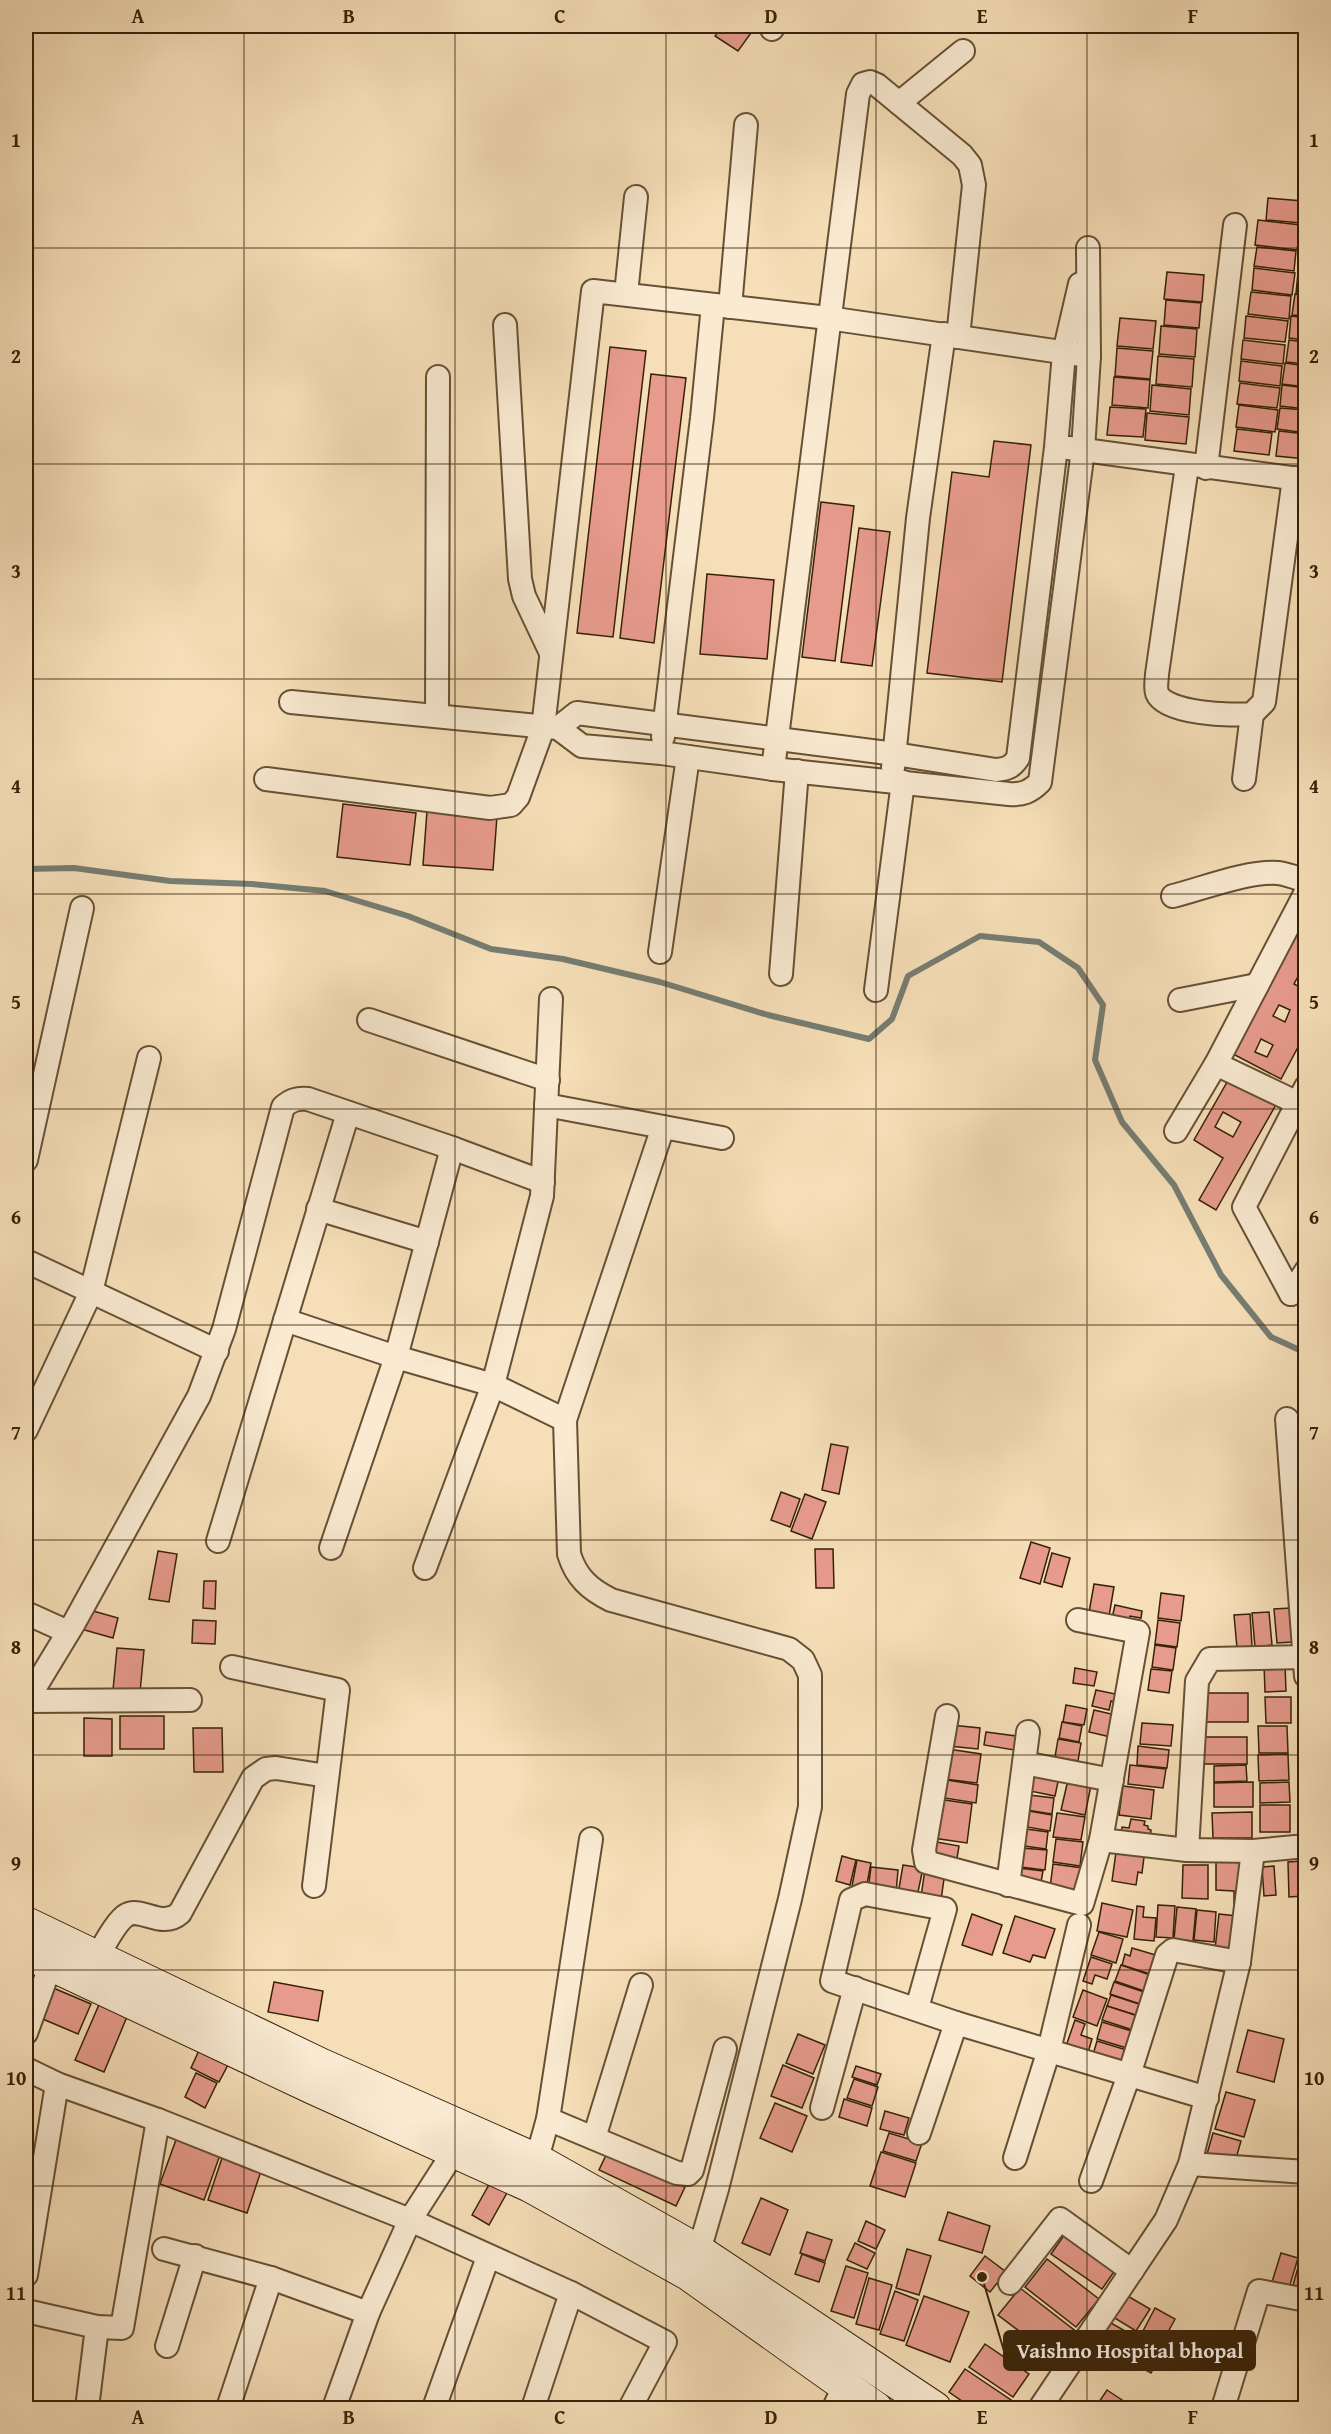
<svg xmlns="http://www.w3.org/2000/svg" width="1331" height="2434" font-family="'Gentium Book Plus',serif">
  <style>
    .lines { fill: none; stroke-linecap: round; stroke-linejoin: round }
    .stream { stroke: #767d72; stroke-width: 6 }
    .building { fill: #e79b8d; stroke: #362108; stroke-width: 1.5; fill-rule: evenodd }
    .street-casing { stroke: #665034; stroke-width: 26 }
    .secondary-casing { stroke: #362108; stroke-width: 34 }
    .street { stroke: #f9ead1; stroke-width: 22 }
    .secondary { stroke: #f9ead1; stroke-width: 32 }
    .grid { fill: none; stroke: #362108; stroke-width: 1.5; stroke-opacity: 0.55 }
    .leader { fill: none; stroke: #362108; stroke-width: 2 }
    .callout-dot { fill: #362108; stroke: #f9ead1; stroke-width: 2 }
    .callout { fill: #362108; stroke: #362108; stroke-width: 2 }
    .callout-label { font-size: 21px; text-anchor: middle; font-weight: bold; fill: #fff }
    .neatline { fill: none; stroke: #362108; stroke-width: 2 }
    .grid-label { font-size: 20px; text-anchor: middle; font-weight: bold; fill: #362108 }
  </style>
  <rect width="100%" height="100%" fill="#f6dfb8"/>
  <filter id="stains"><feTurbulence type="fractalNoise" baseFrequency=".00333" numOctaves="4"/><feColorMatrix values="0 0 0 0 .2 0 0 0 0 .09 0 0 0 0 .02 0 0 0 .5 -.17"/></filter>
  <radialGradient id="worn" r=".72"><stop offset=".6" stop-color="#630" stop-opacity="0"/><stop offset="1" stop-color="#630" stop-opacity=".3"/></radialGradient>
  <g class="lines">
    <!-- stream -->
    <polyline class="stream" points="26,869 74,868 170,881 252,884 325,891 408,916 491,949 563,959 660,982 768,1015 869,1039 892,1019 908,976 980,936 1039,942 1078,968 1103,1005 1095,1060 1122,1122 1174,1185 1221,1275 1271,1337 1306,1353"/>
  </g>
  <!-- building -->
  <g class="building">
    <polygon points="723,26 756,26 738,51 715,36"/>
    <polygon points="1268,198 1303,201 1301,223 1266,220"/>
    <polygon points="1305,203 1306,203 1306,224 1303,224"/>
    <polygon points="1258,220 1301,225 1297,250 1255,245"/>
    <polygon points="1303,225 1306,226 1306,249 1300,248"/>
    <polygon points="1257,247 1296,251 1294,271 1254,266"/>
    <polygon points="1301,249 1306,250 1306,273 1298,272"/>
    <polygon points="1254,268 1295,273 1292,295 1252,290"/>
    <polygon points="1167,272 1204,275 1202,302 1164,299"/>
    <polygon points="1298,273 1306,274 1306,294 1296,293"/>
    <polygon points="1251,292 1291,296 1289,319 1248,314"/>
    <polygon points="1295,294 1306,296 1306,316 1292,315"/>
    <polygon points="1166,300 1201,303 1199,328 1164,325"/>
    <polygon points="1246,316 1288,321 1285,342 1244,338"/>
    <polygon points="1291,316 1306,318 1306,340 1289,338"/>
    <polygon points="1120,318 1156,321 1153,349 1117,346"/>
    <polygon points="1161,326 1197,329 1195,357 1159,354"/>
    <polygon points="1243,340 1285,345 1283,364 1241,359"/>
    <polygon points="1289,340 1306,342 1306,364 1286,362"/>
    <polygon points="610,347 646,351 613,637 577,633"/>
    <polygon points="1117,348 1153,351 1150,379 1115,376"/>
    <polygon points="1158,356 1194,359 1192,387 1156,384"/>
    <polygon points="1241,361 1282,366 1280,386 1239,381"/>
    <polygon points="1285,363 1306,366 1306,387 1282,384"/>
    <polygon points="651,374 686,378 654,643 620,638"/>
    <polygon points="1114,377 1150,380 1148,408 1112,405"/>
    <polygon points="1240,383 1280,388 1277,408 1237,404"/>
    <polygon points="1152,385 1191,389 1189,415 1150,411"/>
    <polygon points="1282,385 1306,388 1306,409 1280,406"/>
    <polygon points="1239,405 1278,410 1275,432 1236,427"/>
    <polygon points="1110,407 1146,409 1143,437 1107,435"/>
    <polygon points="1280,408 1306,410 1306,433 1277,429"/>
    <polygon points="1147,413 1189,417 1186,444 1145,440"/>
    <polygon points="1237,429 1272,433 1269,455 1234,451"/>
    <polygon points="1279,431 1306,434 1306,459 1276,456"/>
    <polygon points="994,441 1031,445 1002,682 927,673 952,472 989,477"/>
    <polygon points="821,502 854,506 835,661 802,657"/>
    <polygon points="859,528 890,532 872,666 841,662"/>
    <polygon points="707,574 774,580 767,659 700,654"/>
    <polygon points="343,804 416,813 410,865 337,857"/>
    <polygon points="427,811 497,816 493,870 423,865"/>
    <path d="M 1306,913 L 1306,976 L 1300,973 L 1294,984 L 1303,989 L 1306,985 L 1306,1032 L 1281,1079 L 1233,1054 ZM 1279,1005 L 1290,1010 L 1285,1022 L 1273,1016 ZM 1261,1039 L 1273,1045 L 1267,1057 L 1255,1052 Z"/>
    <path d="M 1230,1077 L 1277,1103 L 1216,1210 L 1199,1200 L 1223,1158 L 1194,1140 ZM 1223,1112 L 1241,1122 L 1233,1137 L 1215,1127 Z"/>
    <polygon points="831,1444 848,1447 839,1494 822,1490"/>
    <polygon points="781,1492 800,1499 790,1527 771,1520"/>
    <polygon points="805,1494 826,1502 812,1539 791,1531"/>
    <polygon points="1031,1542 1050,1548 1040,1584 1020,1578"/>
    <polygon points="815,1549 833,1549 834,1588 816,1588"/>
    <polygon points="158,1551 177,1554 169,1602 149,1599"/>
    <polygon points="1052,1553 1070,1558 1062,1587 1044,1582"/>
    <polygon points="204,1581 216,1581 215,1609 203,1608"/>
    <polygon points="1094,1584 1114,1587 1108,1622 1088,1618"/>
    <polygon points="1161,1593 1184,1596 1181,1621 1158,1618"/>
    <polygon points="1115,1605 1142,1611 1141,1618 1130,1616 1128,1626 1111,1623"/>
    <polygon points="1290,1608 1292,1642 1277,1643 1274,1609"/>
    <polygon points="86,1609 118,1618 113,1638 81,1629"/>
    <polygon points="1269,1612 1272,1645 1255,1647 1252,1613"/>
    <polygon points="1250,1614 1252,1646 1237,1648 1234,1615"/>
    <polygon points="193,1620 216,1621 215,1644 192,1643"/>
    <polygon points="1158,1620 1180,1623 1177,1647 1155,1644"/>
    <polygon points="1155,1645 1176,1648 1173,1670 1152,1667"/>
    <polygon points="117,1648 144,1650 140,1692 113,1690"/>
    <polygon points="1264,1664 1285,1664 1286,1691 1265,1692"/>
    <polygon points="1075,1668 1097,1672 1094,1686 1073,1683"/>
    <polygon points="1151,1669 1172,1671 1169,1693 1148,1690"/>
    <polygon points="1096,1690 1125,1696 1123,1704 1111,1701 1109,1710 1092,1706"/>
    <rect x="1206" y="1693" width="42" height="29"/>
    <polygon points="1265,1697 1291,1697 1291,1723 1266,1723"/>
    <polygon points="1066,1705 1087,1709 1084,1725 1063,1722"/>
    <polygon points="1094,1710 1120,1716 1115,1738 1089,1732"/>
    <rect x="120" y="1716" width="44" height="33"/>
    <polygon points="84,1718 112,1719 112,1756 84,1756"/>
    <polygon points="1062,1722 1082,1726 1079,1742 1059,1738"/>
    <polygon points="1142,1723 1173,1725 1171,1746 1140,1744"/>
    <polygon points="951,1725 980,1728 978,1749 949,1746"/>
    <polygon points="1258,1726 1287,1726 1288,1753 1259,1753"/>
    <polygon points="193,1728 222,1728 223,1772 194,1772"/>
    <polygon points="986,1732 1016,1736 1014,1750 984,1745"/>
    <rect x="1201" y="1737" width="46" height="27"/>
    <polygon points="1058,1739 1081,1743 1078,1761 1055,1757"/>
    <polygon points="1138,1746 1169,1750 1167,1768 1137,1765"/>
    <polygon points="948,1749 981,1754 977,1783 944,1779"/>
    <polygon points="1288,1754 1289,1780 1259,1781 1258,1755"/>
    <polygon points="1130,1765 1166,1769 1163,1788 1128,1784"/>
    <polygon points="1246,1765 1247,1781 1214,1782 1214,1766"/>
    <polygon points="1035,1766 1060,1772 1055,1796 1030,1791"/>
    <polygon points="941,1779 978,1785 976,1803 938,1797"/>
    <polygon points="1068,1780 1091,1785 1085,1815 1061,1810"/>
    <polygon points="1253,1782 1253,1807 1214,1807 1214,1783"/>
    <polygon points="1289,1782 1290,1802 1260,1803 1260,1783"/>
    <polygon points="1123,1786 1154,1790 1151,1819 1119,1815"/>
    <polygon points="1029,1795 1054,1798 1052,1814 1026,1810"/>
    <polygon points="938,1799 972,1804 967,1843 933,1838"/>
    <rect x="1260" y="1805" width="30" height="27"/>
    <polygon points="1029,1811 1052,1815 1050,1831 1027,1827"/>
    <polygon points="1252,1812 1252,1838 1213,1838 1212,1813"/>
    <polygon points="1057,1813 1085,1817 1081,1840 1053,1837"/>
    <polygon points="1131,1819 1145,1821 1144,1825 1148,1826 1148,1829 1151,1830 1150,1840 1121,1836 1122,1827 1129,1828"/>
    <polygon points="1026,1829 1048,1832 1046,1849 1024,1846"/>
    <polygon points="1056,1839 1083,1842 1080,1866 1053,1862"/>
    <polygon points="931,1841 959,1846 956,1864 928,1860"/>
    <polygon points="1117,1845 1145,1849 1142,1873 1138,1872 1136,1885 1112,1881"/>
    <polygon points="1021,1848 1047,1850 1045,1870 1020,1867"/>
    <polygon points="842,1856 856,1860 850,1885 836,1881"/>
    <polygon points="1216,1859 1242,1860 1241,1903 1234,1903 1234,1891 1216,1890"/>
    <polygon points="857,1860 871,1863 866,1889 852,1886"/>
    <polygon points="1301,1861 1303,1896 1289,1897 1288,1862"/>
    <polygon points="1053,1864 1083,1868 1080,1891 1050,1888"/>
    <polygon points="903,1865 923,1868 917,1897 898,1894"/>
    <polygon points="1183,1865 1208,1865 1208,1899 1182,1898"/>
    <polygon points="1274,1866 1276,1895 1264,1896 1262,1867"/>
    <polygon points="871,1867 898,1870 896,1893 868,1890"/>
    <polygon points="1019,1868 1043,1871 1040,1888 1017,1885"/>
    <polygon points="925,1869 945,1872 941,1900 921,1897"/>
    <polygon points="1102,1903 1133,1910 1127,1937 1097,1931"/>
    <polygon points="1158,1905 1175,1906 1173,1938 1156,1937"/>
    <polygon points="1137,1906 1144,1907 1143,1917 1156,1918 1154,1941 1134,1939"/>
    <polygon points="1177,1907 1196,1909 1193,1941 1174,1939"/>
    <polygon points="1197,1910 1216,1912 1214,1942 1194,1940"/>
    <polygon points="972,1914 1002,1925 992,1955 962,1945"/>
    <polygon points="1219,1914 1237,1916 1232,1951 1215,1949"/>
    <polygon points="1015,1916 1055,1929 1045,1958 1033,1955 1030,1962 1003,1953"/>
    <polygon points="1099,1932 1123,1939 1116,1963 1091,1955"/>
    <polygon points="1132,1948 1159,1956 1153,1975 1122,1965 1125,1954 1130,1956"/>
    <polygon points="1091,1957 1112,1964 1107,1979 1095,1975 1092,1984 1083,1981"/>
    <polygon points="1121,1965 1153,1976 1147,1992 1115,1981"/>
    <polygon points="274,1982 323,1991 318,2021 268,2012"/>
    <polygon points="1114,1982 1147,1993 1143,2005 1110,1994"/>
    <polygon points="51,1987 91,2004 78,2034 38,2017"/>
    <polygon points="1083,1990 1107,1999 1097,2026 1073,2017"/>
    <polygon points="1111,1995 1142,2005 1139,2016 1107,2006"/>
    <polygon points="101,2000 129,2012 104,2072 75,2060"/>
    <polygon points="1107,2006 1141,2017 1136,2031 1102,2020"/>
    <polygon points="1075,2020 1085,2024 1081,2035 1092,2039 1087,2056 1065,2049"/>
    <polygon points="1102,2022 1135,2032 1130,2049 1097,2039"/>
    <polygon points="1248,2030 1284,2039 1274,2082 1237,2072"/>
    <polygon points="798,2034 825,2045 813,2074 786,2063"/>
    <polygon points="1097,2041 1130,2051 1124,2068 1092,2058"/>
    <polygon points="201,2046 230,2061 219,2082 191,2068"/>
    <polygon points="783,2065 814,2078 802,2108 771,2096"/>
    <polygon points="856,2066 881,2074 877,2085 852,2077"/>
    <polygon points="196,2073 217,2083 205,2108 185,2097"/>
    <polygon points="854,2079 878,2087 872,2106 847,2098"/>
    <polygon points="1226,2092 1255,2100 1244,2137 1215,2129"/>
    <polygon points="844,2099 872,2108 867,2126 839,2117"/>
    <polygon points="775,2103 807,2116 792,2152 760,2138"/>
    <polygon points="885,2111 909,2118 904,2135 880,2129"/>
    <polygon points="889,2133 922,2143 916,2161 883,2151"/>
    <polygon points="1213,2133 1241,2141 1235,2162 1207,2154"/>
    <polygon points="177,2137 221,2152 204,2200 160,2184"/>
    <polygon points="608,2151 685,2187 676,2206 599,2170"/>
    <polygon points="224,2152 263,2165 247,2213 208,2200"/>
    <polygon points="881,2152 916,2163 905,2197 870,2186"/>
    <polygon points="491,2181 508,2191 489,2225 472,2215"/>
    <polygon points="761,2198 788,2210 770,2255 742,2243"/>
    <polygon points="948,2212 990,2226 982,2253 939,2240"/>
    <polygon points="866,2221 885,2230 876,2249 858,2241"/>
    <polygon points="1067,2231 1118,2266 1102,2289 1051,2254"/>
    <polygon points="807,2232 832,2240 825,2261 800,2253"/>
    <polygon points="855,2243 875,2253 867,2269 847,2260"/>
    <polygon points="907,2249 931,2256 919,2295 896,2288"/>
    <polygon points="1303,2250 1306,2251 1306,2289 1293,2285"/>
    <polygon points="1281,2253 1298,2258 1289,2288 1272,2282"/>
    <polygon points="802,2254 825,2263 819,2282 795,2274"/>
    <polygon points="985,2256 1006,2272 990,2292 970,2276"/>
    <polygon points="1047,2259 1099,2299 1076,2327 1025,2287"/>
    <polygon points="846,2266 868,2273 854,2318 831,2311"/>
    <polygon points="869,2278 892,2285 879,2330 856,2324"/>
    <polygon points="1020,2288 1078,2333 1057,2360 998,2315"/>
    <polygon points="895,2291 918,2300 904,2341 880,2334"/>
    <polygon points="1126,2295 1150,2309 1136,2331 1113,2317"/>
    <polygon points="924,2296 969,2312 950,2362 906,2345"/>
    <polygon points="1155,2308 1175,2319 1162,2343 1142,2333"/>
    <polygon points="1109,2322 1136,2337 1122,2359 1096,2344"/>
    <polygon points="1138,2338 1162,2352 1151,2373 1126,2359"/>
    <polygon points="985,2344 1029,2374 1013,2397 969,2367"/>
    <polygon points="965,2369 1023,2408 972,2408 949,2392"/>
    <polygon points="1107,2390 1134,2408 1095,2408"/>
    <polygon points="161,2402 179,2408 159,2408"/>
  </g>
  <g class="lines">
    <!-- street casing -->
    <g class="street-casing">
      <g id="street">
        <polyline points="772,29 774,26"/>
        <polyline points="899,103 963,51"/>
        <polyline points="626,294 636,197"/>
        <polyline points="730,307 746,125"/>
        <polyline points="505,325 520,579 524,596 551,653"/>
        <polyline points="1069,448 1306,480"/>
        <path d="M 1187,466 L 1157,674 C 1157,679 1155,687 1157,693 C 1165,714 1233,716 1252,714 L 1264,702 L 1294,478"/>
        <polyline points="1206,468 1235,225"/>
        <path d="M 291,702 L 558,728 L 582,746 L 661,753 L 773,769 L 1009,794 C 1022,795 1030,792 1040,782 L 1083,450 L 1089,356 L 1088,248"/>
        <polyline points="437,715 438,377"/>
        <path d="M 558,728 L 577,713 L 895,754 L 996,770 C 1007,769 1012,767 1018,758 L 1056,447 L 1064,353 L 1080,284"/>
        <polyline points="663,737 702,418 713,305"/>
        <polyline points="893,768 918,518 944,334"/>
        <polyline points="773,769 858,94 863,84 870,82 877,85 962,155 970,165 974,185 958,337"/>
        <polyline points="266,779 490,808 511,805 518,797 543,728 593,291 828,318 1089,356"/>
        <polyline points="1244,779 1252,714"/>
        <path d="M 1173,896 C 1205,888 1246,871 1278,873 C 1287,874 1297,878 1306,881"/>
        <polyline points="660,952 688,757"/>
        <polyline points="781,974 797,771"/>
        <polyline points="876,990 903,782"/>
        <polyline points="1180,1000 1257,985"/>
        <polyline points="369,1020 548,1080"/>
        <polyline points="1216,1064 1306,1107"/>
        <polyline points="546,1105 722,1138"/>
        <path d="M 663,1127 L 565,1420 L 569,1554 C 576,1577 589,1589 611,1600 L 789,1649 L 803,1660 L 810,1675 L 810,1807 L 790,1899 L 717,2189 L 699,2251 L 693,2265"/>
        <polyline points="1176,1131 1216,1064 1306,892"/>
        <polyline points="26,1160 82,908"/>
        <polyline points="318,1209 427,1242"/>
        <polyline points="26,1261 217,1351"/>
        <polyline points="1291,1294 1244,1207 1306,1087"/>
        <polyline points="1291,1294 1306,1271"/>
        <polyline points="285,1320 396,1357 493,1385 565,1420"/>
        <polyline points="1287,1419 1306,1676"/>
        <polyline points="26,1430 91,1292 149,1058"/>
        <polyline points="218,1541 348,1113"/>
        <polyline points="331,1548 396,1357 452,1148"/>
        <polyline points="425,1568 493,1385 542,1196 551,999"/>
        <polyline points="26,1613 68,1632"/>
        <polyline points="232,1667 338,1690 314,1886"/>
        <polyline points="26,1701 190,1700"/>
        <path d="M 26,1702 L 74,1623 L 199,1396 L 224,1329 L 283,1107 C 291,1100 297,1098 308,1099 L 452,1148 L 543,1182"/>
        <polyline points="947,1716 924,1850 926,1862 1082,1904 1101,1840 1138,1632 1078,1620"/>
        <polyline points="1024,1763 1112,1780"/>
        <polyline points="1101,1840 1187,1850 1253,1851 1306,1846"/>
        <polyline points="1187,1850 1197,1681 1210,1659 1306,1657"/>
        <polyline points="1008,1885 1028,1732"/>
        <path d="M 91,1969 C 98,1956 114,1924 125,1916 C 141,1905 161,1930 180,1913 L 253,1778 L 266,1769 L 276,1768 L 327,1776"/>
        <polyline points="917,2008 945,1909 865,1894 851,1900 832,1981 956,2023 1207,2098"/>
        <polyline points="26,2033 55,1953"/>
        <polyline points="26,2069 57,2084 158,2120 410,2220 571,2293 665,2342 630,2408"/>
        <polyline points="822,2108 855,1988"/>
        <polyline points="548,2119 677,2173 688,2174 692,2170 725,2049"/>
        <polyline points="919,2133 956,2023"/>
        <polyline points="594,2138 641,1985"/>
        <polyline points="1015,2158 1049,2050 1079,1925"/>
        <polyline points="1190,2164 1306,2172"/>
        <polyline points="533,2173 548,2119 591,1839"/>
        <polyline points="1091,2181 1129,2075 1167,1955 1173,1950 1239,1962"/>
        <polyline points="164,2249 271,2278 368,2313"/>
        <polyline points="26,2275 57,2084"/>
        <polyline points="1010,2283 1060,2219 1132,2271"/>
        <polyline points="26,2311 97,2327 122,2328 158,2120"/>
        <polyline points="167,2346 195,2256"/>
        <polyline points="87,2408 97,2327"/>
        <polyline points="228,2408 271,2278"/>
        <polyline points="334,2408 368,2313 410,2220 462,2139"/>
        <polyline points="434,2408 488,2257"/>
        <polyline points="533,2408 571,2293"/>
        <polyline points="834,2408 850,2373"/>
        <polyline points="1040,2408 1166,2220 1190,2164 1239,1962 1253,1851"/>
        <polyline points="1223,2408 1259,2291 1306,2300"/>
      </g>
    </g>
    <!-- secondary casing -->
    <g class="secondary-casing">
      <g id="secondary">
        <polyline points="26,1923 322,2065 537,2160 699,2251 935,2408"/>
        <polyline points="26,1953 313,2088 530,2186 688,2274 876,2408"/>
      </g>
    </g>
    <!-- street -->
    <use href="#street" class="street"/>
    <!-- secondary -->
    <use href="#secondary" class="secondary"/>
  </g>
  <!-- grid -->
  <path class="grid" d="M 244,26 L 244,2408M 455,26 L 455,2408M 666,26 L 666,2408M 876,26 L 876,2408M 1087,26 L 1087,2408M 26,248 L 1306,248M 26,464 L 1306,464M 26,679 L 1306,679M 26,894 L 1306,894M 26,1109 L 1306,1109M 26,1325 L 1306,1325M 26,1540 L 1306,1540M 26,1755 L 1306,1755M 26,1970 L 1306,1970M 26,2186 L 1306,2186"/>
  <!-- callouts -->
  <path class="leader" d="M982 2277L1004 2351"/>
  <circle class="callout-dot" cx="982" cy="2277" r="6"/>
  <rect class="callout" x="1004" y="2331" width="251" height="39" rx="6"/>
  <g class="callout-label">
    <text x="1130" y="2358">Vaishno Hospital bhopal</text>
  </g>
  <!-- margin -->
  <rect width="1331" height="2434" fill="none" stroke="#f6dfb8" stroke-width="66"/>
  <rect x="33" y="33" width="1265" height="2368" class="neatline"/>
  <g class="grid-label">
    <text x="138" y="23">A</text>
    <text x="349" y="23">B</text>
    <text x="560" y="23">C</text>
    <text x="771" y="23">D</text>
    <text x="982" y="23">E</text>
    <text x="1193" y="23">F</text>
    <text x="16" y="147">1</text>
    <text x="1314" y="147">1</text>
    <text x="16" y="363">2</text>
    <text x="1314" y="363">2</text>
    <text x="16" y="578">3</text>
    <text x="1314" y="578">3</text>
    <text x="16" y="793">4</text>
    <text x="1314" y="793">4</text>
    <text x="16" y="1009">5</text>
    <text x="1314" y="1009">5</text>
    <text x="16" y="1224">6</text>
    <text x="1314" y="1224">6</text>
    <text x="16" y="1439">7</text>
    <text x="1314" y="1439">7</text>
    <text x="16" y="1654">8</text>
    <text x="1314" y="1654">8</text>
    <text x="16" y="1870">9</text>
    <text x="1314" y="1870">9</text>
    <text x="16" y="2085">10</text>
    <text x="1314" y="2085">10</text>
    <text x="16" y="2300">11</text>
    <text x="1314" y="2300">11</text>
    <text x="138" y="2424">A</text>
    <text x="349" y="2424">B</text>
    <text x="560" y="2424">C</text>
    <text x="771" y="2424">D</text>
    <text x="982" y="2424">E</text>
    <text x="1193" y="2424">F</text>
  </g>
  <rect width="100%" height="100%" filter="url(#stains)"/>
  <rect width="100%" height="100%" fill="url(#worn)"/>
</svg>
